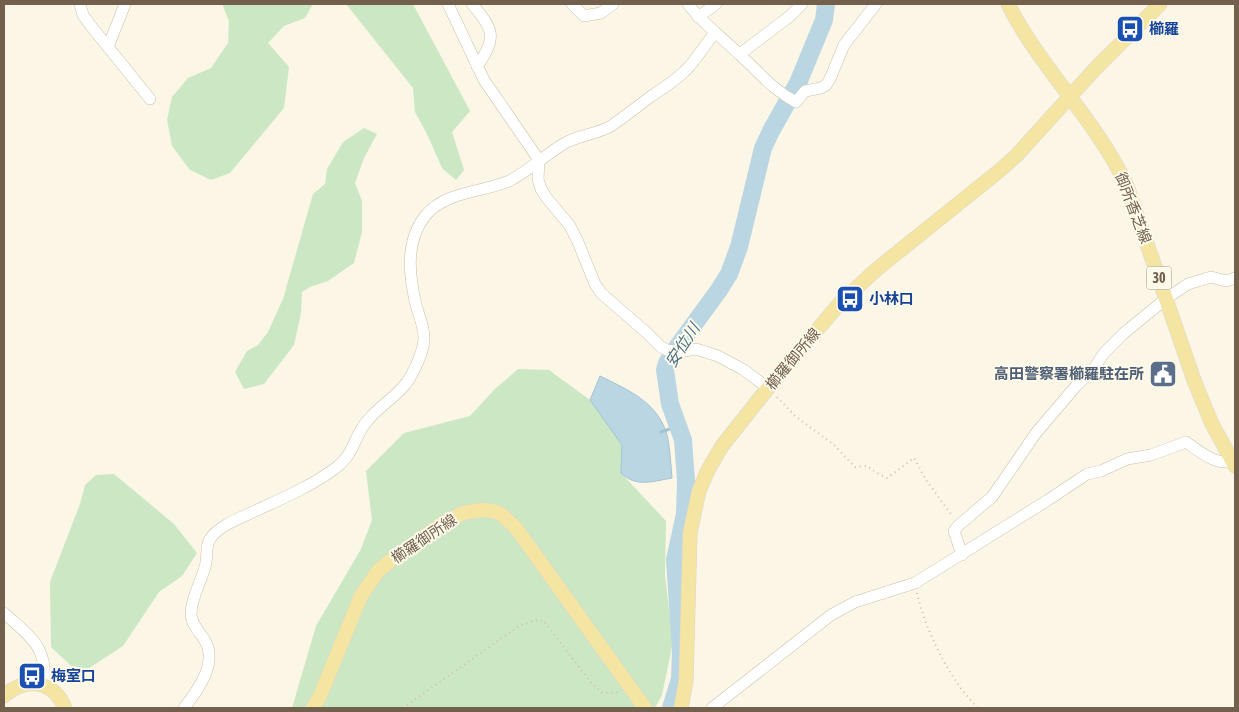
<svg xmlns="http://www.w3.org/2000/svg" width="1239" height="712" font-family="'Asap Condensed','Noto Sans JP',sans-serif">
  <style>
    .green { fill: #cce7c4 }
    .water { fill: #bbd6e3; stroke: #a2c3d4 }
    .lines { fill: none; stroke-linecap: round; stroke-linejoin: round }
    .stream { stroke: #a2c3d4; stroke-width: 3 }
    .river { stroke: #bbd6e3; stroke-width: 18 }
    .minor-casing { stroke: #ccbfac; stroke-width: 12 }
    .major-casing { stroke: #dad6d0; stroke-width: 15 }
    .path { stroke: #d3bea2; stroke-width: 2; stroke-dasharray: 1 4; stroke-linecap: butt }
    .minor { stroke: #fff; stroke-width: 11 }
    .major { stroke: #f5e5a2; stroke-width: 14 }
    .labels { text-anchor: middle; stroke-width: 4; stroke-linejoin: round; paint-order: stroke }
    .shield { fill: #fefaeb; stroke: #9c8e7c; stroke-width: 1 }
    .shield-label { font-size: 14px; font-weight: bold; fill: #72604c }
    .transit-label { font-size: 15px; font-weight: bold; fill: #164399; stroke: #fefaeb; text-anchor: start }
    .street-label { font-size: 15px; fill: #72604c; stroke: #fefaeb }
    .service-label { font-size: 15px; font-weight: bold; fill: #4e5e75; stroke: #fefaeb; text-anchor: end }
    .water-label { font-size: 16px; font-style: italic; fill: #4b748a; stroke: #fefaeb }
  </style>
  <rect width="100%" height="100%" fill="#fbf6e5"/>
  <!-- green -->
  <g class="green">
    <polygon points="222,4 313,4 305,18 284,26 268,43 289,67 284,108 230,173 211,180 190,170 172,146 167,120 172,97 188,78 211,68 228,43 229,21"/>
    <polygon points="346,4 413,4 470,111 452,132 464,170 456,180 442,168 427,134 415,112 413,88"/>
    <polygon points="364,128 377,134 364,158 355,183 362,201 362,232 354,263 328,281 310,287 302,292 301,313 294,345 264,384 244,389 235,372 247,351 258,345 268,332 283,299 313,194 325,184 327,169 343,142"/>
    <polygon points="518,369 549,370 590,400 622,445 621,473 666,521 665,576 673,642 662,695 655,708 292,708 316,626 361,549 372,520 366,471 404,433 470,416 495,389"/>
    <polygon points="114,474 174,524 197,553 182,576 159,592 123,646 80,674 51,647 50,582 80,504 85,485 96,475"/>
  </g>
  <!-- water -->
  <path class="water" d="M 600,376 C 630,391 660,403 668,439 C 670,452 671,465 672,478 C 654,481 636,488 621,473 L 622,445 L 590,400 Z"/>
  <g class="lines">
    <!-- stream -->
    <polyline class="stream" points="661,432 678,426"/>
    <!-- river -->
    <polyline class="river" points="671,708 680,679 681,650 675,560 685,514 686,480 683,440 670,404 665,370 667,363 678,346 719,290 729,274 739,247 763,148 771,131 798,83 824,20 826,4"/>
    <!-- minor casing -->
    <g class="minor-casing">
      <g id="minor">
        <polyline points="80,4 83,15 91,26 150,99"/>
        <polyline points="448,4 484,80 539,160 538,179 541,189 546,197 570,226 578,242 595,284 601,293 647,333 661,347 667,350 679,352 696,349 718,356 744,370 768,388"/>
        <path d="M 472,4 C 493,29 498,37 477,66"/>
        <polyline points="572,4 584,16 601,13 613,4"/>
        <path d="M 688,4 C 703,24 723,38 740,55 C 759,72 773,90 796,102 L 805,91 L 821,88 L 826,85 L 830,79 L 844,45 L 876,4"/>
        <polyline points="698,17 716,4"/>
        <polyline points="108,47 125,4"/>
        <polyline points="740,54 790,16 802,4"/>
        <polyline points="962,555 954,531 959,525 992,497 1036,433 1076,386 1093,370 1104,353 1124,333 1167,298 1188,284 1211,277 1226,281 1235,278"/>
        <path d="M 4,613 C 29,636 48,646 44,684"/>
        <path d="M 184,708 C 198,690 219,662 204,639 C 199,632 191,623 191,614 C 191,598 201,582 205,567 C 208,558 205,547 210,539 C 219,525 241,518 255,511 C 281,499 309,487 333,470 C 356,454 352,438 368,420 C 382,403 402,394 412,374 C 417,364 424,350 424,338 C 424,326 419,316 416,305 C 409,275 405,242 425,216 C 445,191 481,193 509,181 C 529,171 546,154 565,143 C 580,135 597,134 611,126 C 624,117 637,107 650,97 C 662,89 675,81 685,71 C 697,60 704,45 715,33"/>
        <path d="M 712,708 L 831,615 L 855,602 L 915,583 L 1048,500 L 1087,474 L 1101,471 L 1127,459 L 1151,455 L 1186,442 C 1199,451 1218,468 1235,460"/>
      </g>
    </g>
    <!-- major casing -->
    <g class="major-casing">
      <g id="major">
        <path d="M 1008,4 C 1041,69 1096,120 1127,186 L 1195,383 L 1212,424 L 1235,466"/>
        <path d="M 4,696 C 26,676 53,680 65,708"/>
        <polyline points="313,708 320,696 361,596 378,571 390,561 443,523 463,513 482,510 493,511 501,514 516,528 645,708"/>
        <polyline points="681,708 686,681 690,533 699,491 708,470 722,446 768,388 840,303 877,269 999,171 1016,156 1095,69 1160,4"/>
      </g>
    </g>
    <!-- path -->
    <g class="path">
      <polyline points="777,397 795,416 834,445 855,467 867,466 877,473 887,478 914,458 926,480 953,517"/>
      <path d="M 917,593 C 926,632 949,679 978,708"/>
      <polyline points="403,708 519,626 535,620 544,621 592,684 603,693 620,692"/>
    </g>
    <!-- minor -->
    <use href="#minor" class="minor"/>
    <!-- major -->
    <use href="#major" class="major"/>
  </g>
  <!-- icons -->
  <defs>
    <g id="bus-square" transform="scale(1.4375)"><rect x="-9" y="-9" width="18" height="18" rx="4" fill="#1a4fb4" stroke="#fefaeb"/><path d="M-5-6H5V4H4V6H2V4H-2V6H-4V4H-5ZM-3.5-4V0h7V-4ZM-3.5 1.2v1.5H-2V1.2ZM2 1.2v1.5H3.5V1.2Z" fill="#fff"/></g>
    <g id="civic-square" transform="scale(1.4375)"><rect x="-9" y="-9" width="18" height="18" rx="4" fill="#5c6f8a" stroke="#fefaeb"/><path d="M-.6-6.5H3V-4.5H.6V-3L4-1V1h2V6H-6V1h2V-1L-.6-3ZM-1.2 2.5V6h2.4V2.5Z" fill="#fff"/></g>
  </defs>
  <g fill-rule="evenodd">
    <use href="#bus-square" x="1130" y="29"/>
    <use href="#bus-square" x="850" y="299"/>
    <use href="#civic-square" x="1163" y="374"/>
    <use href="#bus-square" x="32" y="676"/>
  </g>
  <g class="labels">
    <!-- shield labels -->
    <rect class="shield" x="1146.5" y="266.5" width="25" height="23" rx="4"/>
    <g class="shield-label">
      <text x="1159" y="283">30</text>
    </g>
    <!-- transit labels -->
    <g class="transit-label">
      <text x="1149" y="34">櫛羅</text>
      <text x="869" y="304">小林口</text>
      <text x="51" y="681">梅室口</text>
    </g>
    <!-- street labels -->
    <g class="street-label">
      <text transform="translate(1133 208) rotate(69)" y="5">御所香芝線</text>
      <text transform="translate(793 359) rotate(-50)" y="5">櫛羅御所線</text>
      <text transform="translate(424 539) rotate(-34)" y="5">櫛羅御所線</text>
    </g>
    <!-- service labels -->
    <g class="service-label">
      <text x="1144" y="379">高田警察署櫛羅駐在所</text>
    </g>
    <!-- water labels -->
    <g class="water-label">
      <text transform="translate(682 345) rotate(-57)" y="6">安位川</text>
    </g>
  </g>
  <!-- border -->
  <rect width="1239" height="712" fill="none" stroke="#72604c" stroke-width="10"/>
</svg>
